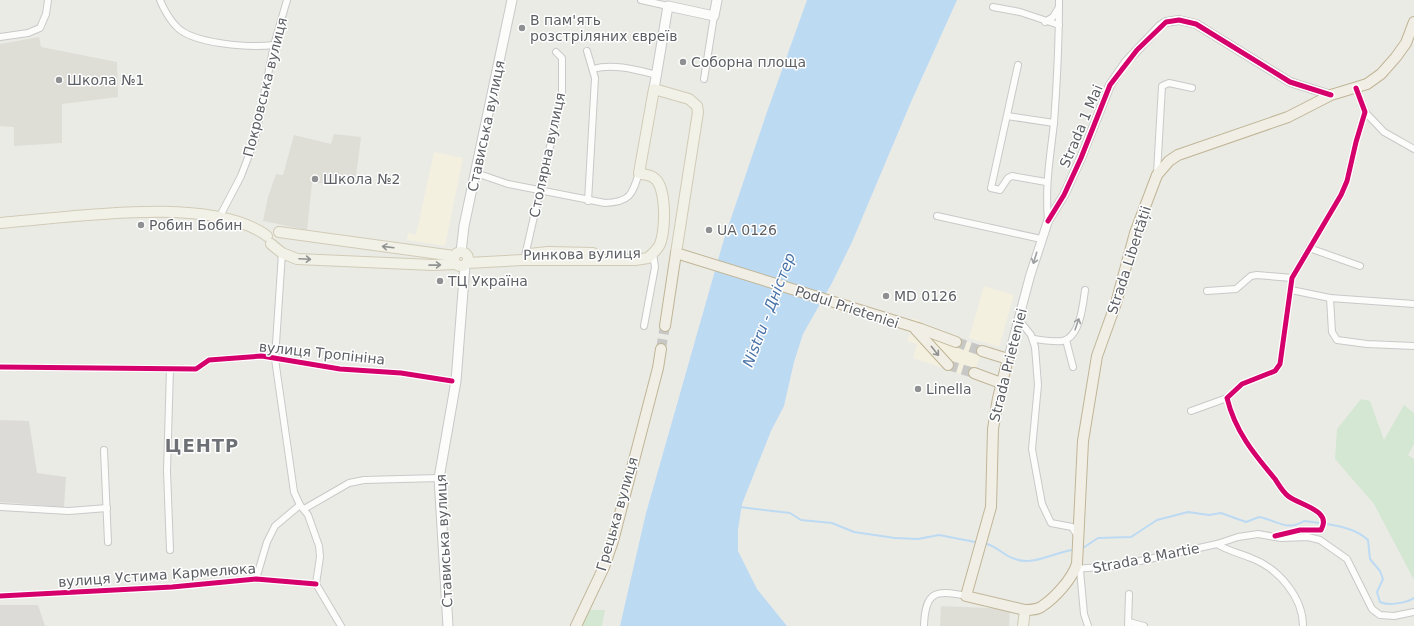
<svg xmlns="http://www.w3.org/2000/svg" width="1414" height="626" font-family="'DejaVu Sans',sans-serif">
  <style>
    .commercial { fill: #f4f0e0 }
    .industrial { fill: #dcdbd7 }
    .education { fill: #deddd6 }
    .green { fill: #d4e7d3 }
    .water { fill: #bddaf3 }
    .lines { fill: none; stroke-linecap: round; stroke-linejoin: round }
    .stream { stroke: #bddaf3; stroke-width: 2 }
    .trunk-tunnel { stroke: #c7c8c5; stroke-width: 10; stroke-dasharray: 10 5; stroke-linecap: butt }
    .minor-casing { stroke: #c8c9c8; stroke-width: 8 }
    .tertiary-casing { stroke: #c8c9c8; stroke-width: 10 }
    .secondary-casing { stroke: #c8c9c8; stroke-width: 11 }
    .primary-casing { stroke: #d1cbb6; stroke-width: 12 }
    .trunk-casing { stroke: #c0b596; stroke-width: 12 }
    .minor { stroke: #fcfcfb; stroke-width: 6 }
    .tertiary { stroke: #fcfcfb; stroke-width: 8 }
    .secondary { stroke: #fcfcfb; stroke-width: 9 }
    .primary { stroke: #f2f1e8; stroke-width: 10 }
    .trunk { stroke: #f0eee5; stroke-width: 10 }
    .cycleway-casing { stroke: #fff; stroke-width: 8 }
    .cycleway { stroke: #d6006c; stroke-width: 5 }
    .oneway { stroke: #909292 }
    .oneway2 { stroke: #9c9ea0 }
    .oneway3 { stroke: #909190 }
    .poi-dot { fill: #8e9091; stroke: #fff; stroke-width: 1.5 }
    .labels { text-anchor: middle; stroke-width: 3; stroke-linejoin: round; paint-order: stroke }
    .poi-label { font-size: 14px; fill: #5c5f63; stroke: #fff; text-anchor: start }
    .street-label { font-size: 14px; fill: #5c5f63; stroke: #fff }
    .water-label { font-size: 15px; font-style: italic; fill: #4873a8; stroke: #fff }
    .district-label { font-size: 18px; font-weight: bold; letter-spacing: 1px; fill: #6d7175; stroke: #fff }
  </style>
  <rect width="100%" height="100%" fill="#ebebe6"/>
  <!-- commercial -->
  <g class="commercial">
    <polygon points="434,152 463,158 445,246 407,240 408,233 416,235"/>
    <polygon points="984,286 1014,295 999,347 969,338"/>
    <polygon points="912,318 919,320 918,326 994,351 992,360 980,357 975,369 989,373 986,383 913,358 917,344 907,341 909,335 912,335 916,323 911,322"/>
  </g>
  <!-- industrial -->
  <g class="industrial">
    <polygon points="0,420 29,421 37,473 66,477 64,507 0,502"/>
    <polygon points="0,605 38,605 45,626 0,626"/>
  </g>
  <!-- education -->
  <g class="education">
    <polygon points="39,37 41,47 117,62 118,97 62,104 62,143 14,146 14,127 0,126 0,44"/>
    <polygon points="334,134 361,137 355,184 312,183 307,230 263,221 268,197 276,174 283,175 294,135 331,144"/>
    <polygon points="941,606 1010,609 1009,626 940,626"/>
  </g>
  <!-- green -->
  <g class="green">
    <polygon points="1361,399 1370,401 1384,440 1404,405 1414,413 1414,444 1408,455 1414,459 1414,580 1374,504 1335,459 1337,429"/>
    <polygon points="590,610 605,610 602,626 582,626"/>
  </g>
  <!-- water -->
  <polygon class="water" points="807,0 957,0 911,102 852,242 832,283 803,334 794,362 784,406 771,431 742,504 738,530 738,551 757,589 787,626 620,626 646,513 724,239 768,109"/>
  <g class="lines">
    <!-- stream -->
    <g class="stream">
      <polyline points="739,507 790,513 801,520 832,523 854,532 895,538 918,539 939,535 975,542"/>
      <path d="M 987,544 C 998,547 1004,556 1015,559 C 1035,566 1054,552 1073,550"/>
      <path d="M 1083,548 L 1098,538 L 1131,537 L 1157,520 L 1188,512 L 1209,515 L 1221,513 L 1246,522 L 1259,517 C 1277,520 1286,532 1304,521 C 1325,524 1352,525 1368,540 L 1370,559 L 1380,571 L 1383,579 L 1377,592 L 1380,602 C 1388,606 1406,603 1414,598"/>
    </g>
    <!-- trunk-tunnel -->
    <g class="trunk-tunnel">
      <polyline points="956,342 982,351"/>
      <polyline points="661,349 665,326"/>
      <polyline points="948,365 974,373"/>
    </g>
    <!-- minor casing -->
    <g class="minor-casing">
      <g id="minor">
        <path d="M 160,0 C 163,8 170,20 176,26 C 191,44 251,48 274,45"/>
        <polyline points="641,0 668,6"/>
        <polyline points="993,7 1020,12 1059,25"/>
        <polyline points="1045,22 1053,17 1059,7"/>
        <polyline points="0,37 28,33 40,28 46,14 48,0"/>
        <polyline points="587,51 595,78 588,201"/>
        <polyline points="1018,65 991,188 1000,190 1008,178 1012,176 1046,182"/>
        <path d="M 593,69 C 613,63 637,70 657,75"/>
        <polyline points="704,79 714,16"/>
        <polyline points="1365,112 1384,132 1414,149"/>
        <polyline points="1007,116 1054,123"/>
        <path d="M 476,173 L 508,184 L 605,203 C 630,202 632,195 639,173"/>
        <polyline points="1157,173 1162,86 1169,83 1192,88"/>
        <polyline points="220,216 241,176 255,139 274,45 287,0"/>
        <polyline points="937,216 1041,239"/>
        <path d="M 1048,221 C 1045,185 1050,158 1054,123 C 1057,82 1059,41 1059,0"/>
        <polyline points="1309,248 1360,266"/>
        <polyline points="282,253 275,359 294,492 300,505 308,515 319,546 320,557 316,584 341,626"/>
        <polyline points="525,256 562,94 562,58 556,52"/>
        <polyline points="1291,290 1330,298 1414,304"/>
        <polyline points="1207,291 1236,289 1251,276 1257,275 1292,278"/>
        <polyline points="1330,298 1332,332 1337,340 1367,344 1414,346"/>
        <polyline points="1019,320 1031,335 1035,347 1038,385 1032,449 1042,504 1051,523 1072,527 1077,535"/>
        <polyline points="644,326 655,267 653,253"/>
        <path d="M 1034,339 C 1042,340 1053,342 1062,341 C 1080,338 1083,305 1085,290"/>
        <polyline points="1066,340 1073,367"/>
        <polyline points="0,367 196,369 209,360 262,356 340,369 401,373 452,381"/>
        <polyline points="170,369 167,471 170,550"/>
        <polyline points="1191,411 1227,398"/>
        <polyline points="104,450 108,542"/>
        <polyline points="0,507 69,511 107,508"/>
        <polyline points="304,509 349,483 364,480 439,478"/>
        <path d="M 1275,536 L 1300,530 L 1321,530 C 1333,510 1299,505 1288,496 C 1282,491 1279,485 1275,479 C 1254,454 1235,431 1227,398 L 1242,384 L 1275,371 L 1280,364 L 1292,278 L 1341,195 L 1347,181 L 1356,142 L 1365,112 L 1356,88"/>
        <path d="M 1217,544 C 1228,551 1239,553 1251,558 C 1278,568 1303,597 1303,626"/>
        <polyline points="1075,569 1112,566 1140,561 1217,544 1238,537 1258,534 1281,538 1308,537 1320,540 1347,559 1372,609 1380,615 1394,616 1414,612"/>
        <polyline points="1080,570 1084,614 1088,626"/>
        <polyline points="256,579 267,542 275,526 300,505"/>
        <polyline points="0,596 172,587 256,579 316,584"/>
        <polyline points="1129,622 1144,626"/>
        <path d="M 924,626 C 925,592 935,589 966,596"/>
        <polyline points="1128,626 1129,594"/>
      </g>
    </g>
    <!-- tertiary casing -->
    <g class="tertiary-casing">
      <polyline id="tertiary" points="1008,359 1030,276 1048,221 1064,195 1081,158 1110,85 1126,62 1160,26 1166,22 1179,20 1196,24 1290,82 1331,95"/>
    </g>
    <!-- secondary casing -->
    <g class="secondary-casing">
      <g id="secondary">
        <polyline points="654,89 668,6 714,16 717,0"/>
        <polyline points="461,252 464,226 512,0"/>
        <polyline points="448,626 439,478 456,381 465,265"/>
      </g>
    </g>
    <!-- primary casing -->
    <g class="primary-casing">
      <g id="primary">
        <path d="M 0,223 C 68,218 211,194 267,236"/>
        <polyline points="279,232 454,256"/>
        <polyline points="271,244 282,253 297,259 433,265 455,264"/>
        <circle cx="461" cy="259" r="7"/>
        <polyline points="529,254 548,252 593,253"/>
        <path d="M 467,263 L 524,260 L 635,260 L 648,258 C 652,254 656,251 659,246 C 666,234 667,186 654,178 C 651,175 644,175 639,173 L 654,89 L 689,99 L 697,106 L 698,112 L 676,253"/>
        <polyline points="1023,626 1025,610"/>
      </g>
    </g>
    <!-- trunk casing -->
    <g class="trunk-casing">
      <g id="trunk">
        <polyline points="665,326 676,253 921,329 956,342"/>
        <polyline points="916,330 948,365"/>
        <path d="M 982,351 L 1008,359 L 998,398 L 993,429 L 991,507 L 966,596 L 1025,610 C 1031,610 1036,610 1041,607 C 1055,598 1072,579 1077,564 L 1083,441 L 1097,356 L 1116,303 L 1135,233 L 1157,175 L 1169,161 L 1178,155 L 1288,117 L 1331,95 L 1367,84 L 1381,74 L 1396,57 L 1406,43 L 1414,22"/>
        <polyline points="974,373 1001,383"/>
        <polyline points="576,626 604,567 613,541 658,368 661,349"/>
      </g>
    </g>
    <!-- minor -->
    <use href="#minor" class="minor"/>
    <!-- tertiary -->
    <use href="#tertiary" class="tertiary"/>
    <!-- secondary -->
    <use href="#secondary" class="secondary"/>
    <!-- primary -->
    <use href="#primary" class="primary"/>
    <!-- trunk -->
    <use href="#trunk" class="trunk"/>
    <!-- cycleway casing -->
    <g class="cycleway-casing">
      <g id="cycleway">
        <polyline points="1048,221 1064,195 1081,158 1110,85 1137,50 1166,22 1179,20 1196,24 1290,82 1331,95"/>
        <polyline points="0,367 196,369 209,360 262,356 340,369 401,373 452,381"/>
        <path d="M 1275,536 L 1300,530 L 1321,530 C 1333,510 1299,505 1288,496 C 1282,491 1279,485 1275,479 C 1254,454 1235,431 1227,398 L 1242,384 L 1275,371 L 1280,364 L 1292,278 L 1341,195 L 1347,181 L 1356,142 L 1365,112 L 1356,88"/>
        <polyline points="0,596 172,587 256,579 316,584"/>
      </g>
    </g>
    <!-- cycleway -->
    <use href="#cycleway" class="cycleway"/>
  </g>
  <!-- one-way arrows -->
  <defs><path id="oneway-shaft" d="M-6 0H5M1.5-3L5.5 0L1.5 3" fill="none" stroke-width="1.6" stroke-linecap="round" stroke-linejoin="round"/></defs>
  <g class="oneway">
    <use href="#oneway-shaft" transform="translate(388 247) rotate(-173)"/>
    <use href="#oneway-shaft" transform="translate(305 259) rotate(3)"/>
    <use href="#oneway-shaft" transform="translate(435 265) rotate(-1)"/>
  </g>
  <g class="oneway2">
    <use href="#oneway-shaft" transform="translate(1035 258) rotate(107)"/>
    <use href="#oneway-shaft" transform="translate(1077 324) rotate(-71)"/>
  </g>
  <use class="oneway3" href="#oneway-shaft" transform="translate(935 351) rotate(52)"/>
  <!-- markers -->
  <g class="poi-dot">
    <circle cx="522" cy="28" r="4"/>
    <circle cx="683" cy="62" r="4"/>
    <circle cx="59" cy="80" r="4"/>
    <circle cx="315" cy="179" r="4"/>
    <circle cx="141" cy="225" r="4"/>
    <circle cx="709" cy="230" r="4"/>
    <circle cx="440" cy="281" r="4"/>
    <circle cx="886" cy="296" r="4"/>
    <circle cx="918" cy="389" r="4"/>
  </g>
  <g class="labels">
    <!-- poi labels -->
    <g class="poi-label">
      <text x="530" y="25">В пам'ять<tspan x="530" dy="16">розстріляних євреїв</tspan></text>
      <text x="691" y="67">Соборна площа</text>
      <text x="67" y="85">Школа №1</text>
      <text x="323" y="184">Школа №2</text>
      <text x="149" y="230">Робин Бобин</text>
      <text x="717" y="235">UA 0126</text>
      <text x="448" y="286">ТЦ Україна</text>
      <text x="894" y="301">MD 0126</text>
      <text x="926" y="394">Linella</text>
    </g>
    <!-- street labels -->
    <g class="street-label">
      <text transform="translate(265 87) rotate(-76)" y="5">Покровська вулиця</text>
      <text transform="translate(486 126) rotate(-78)" y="5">Стависька вулиця</text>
      <text transform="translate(1081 126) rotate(-67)" y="5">Strada 1 Mai</text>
      <text transform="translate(547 155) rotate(-78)" y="5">Столярна вулиця</text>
      <text transform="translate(582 254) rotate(-1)" y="5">Ринкова вулиця</text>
      <text transform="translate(1129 260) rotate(-72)" y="5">Strada Libertății</text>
      <text transform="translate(847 307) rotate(18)" y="5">Podul Prieteniei</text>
      <text transform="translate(322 353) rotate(6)" y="5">вулиця Тропініна</text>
      <text transform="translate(1008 365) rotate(-76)" y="5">Strada Prieteniei</text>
      <text transform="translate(617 514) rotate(-74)" y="5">Грецька вулиця</text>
      <text transform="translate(444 541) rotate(-93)" y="5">Стависька вулиця</text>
      <text transform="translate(1146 558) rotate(-11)" y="5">Strada 8 Martie</text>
      <text transform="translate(157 575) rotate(-4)" y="5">вулиця Устима Кармелюка</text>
    </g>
    <!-- water labels -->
    <g class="water-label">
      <text transform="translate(769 310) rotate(-69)" y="5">Nistru - Дністер</text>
    </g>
    <!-- district labels -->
    <g class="district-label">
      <text x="202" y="452">ЦЕНТР</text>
    </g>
  </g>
</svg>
